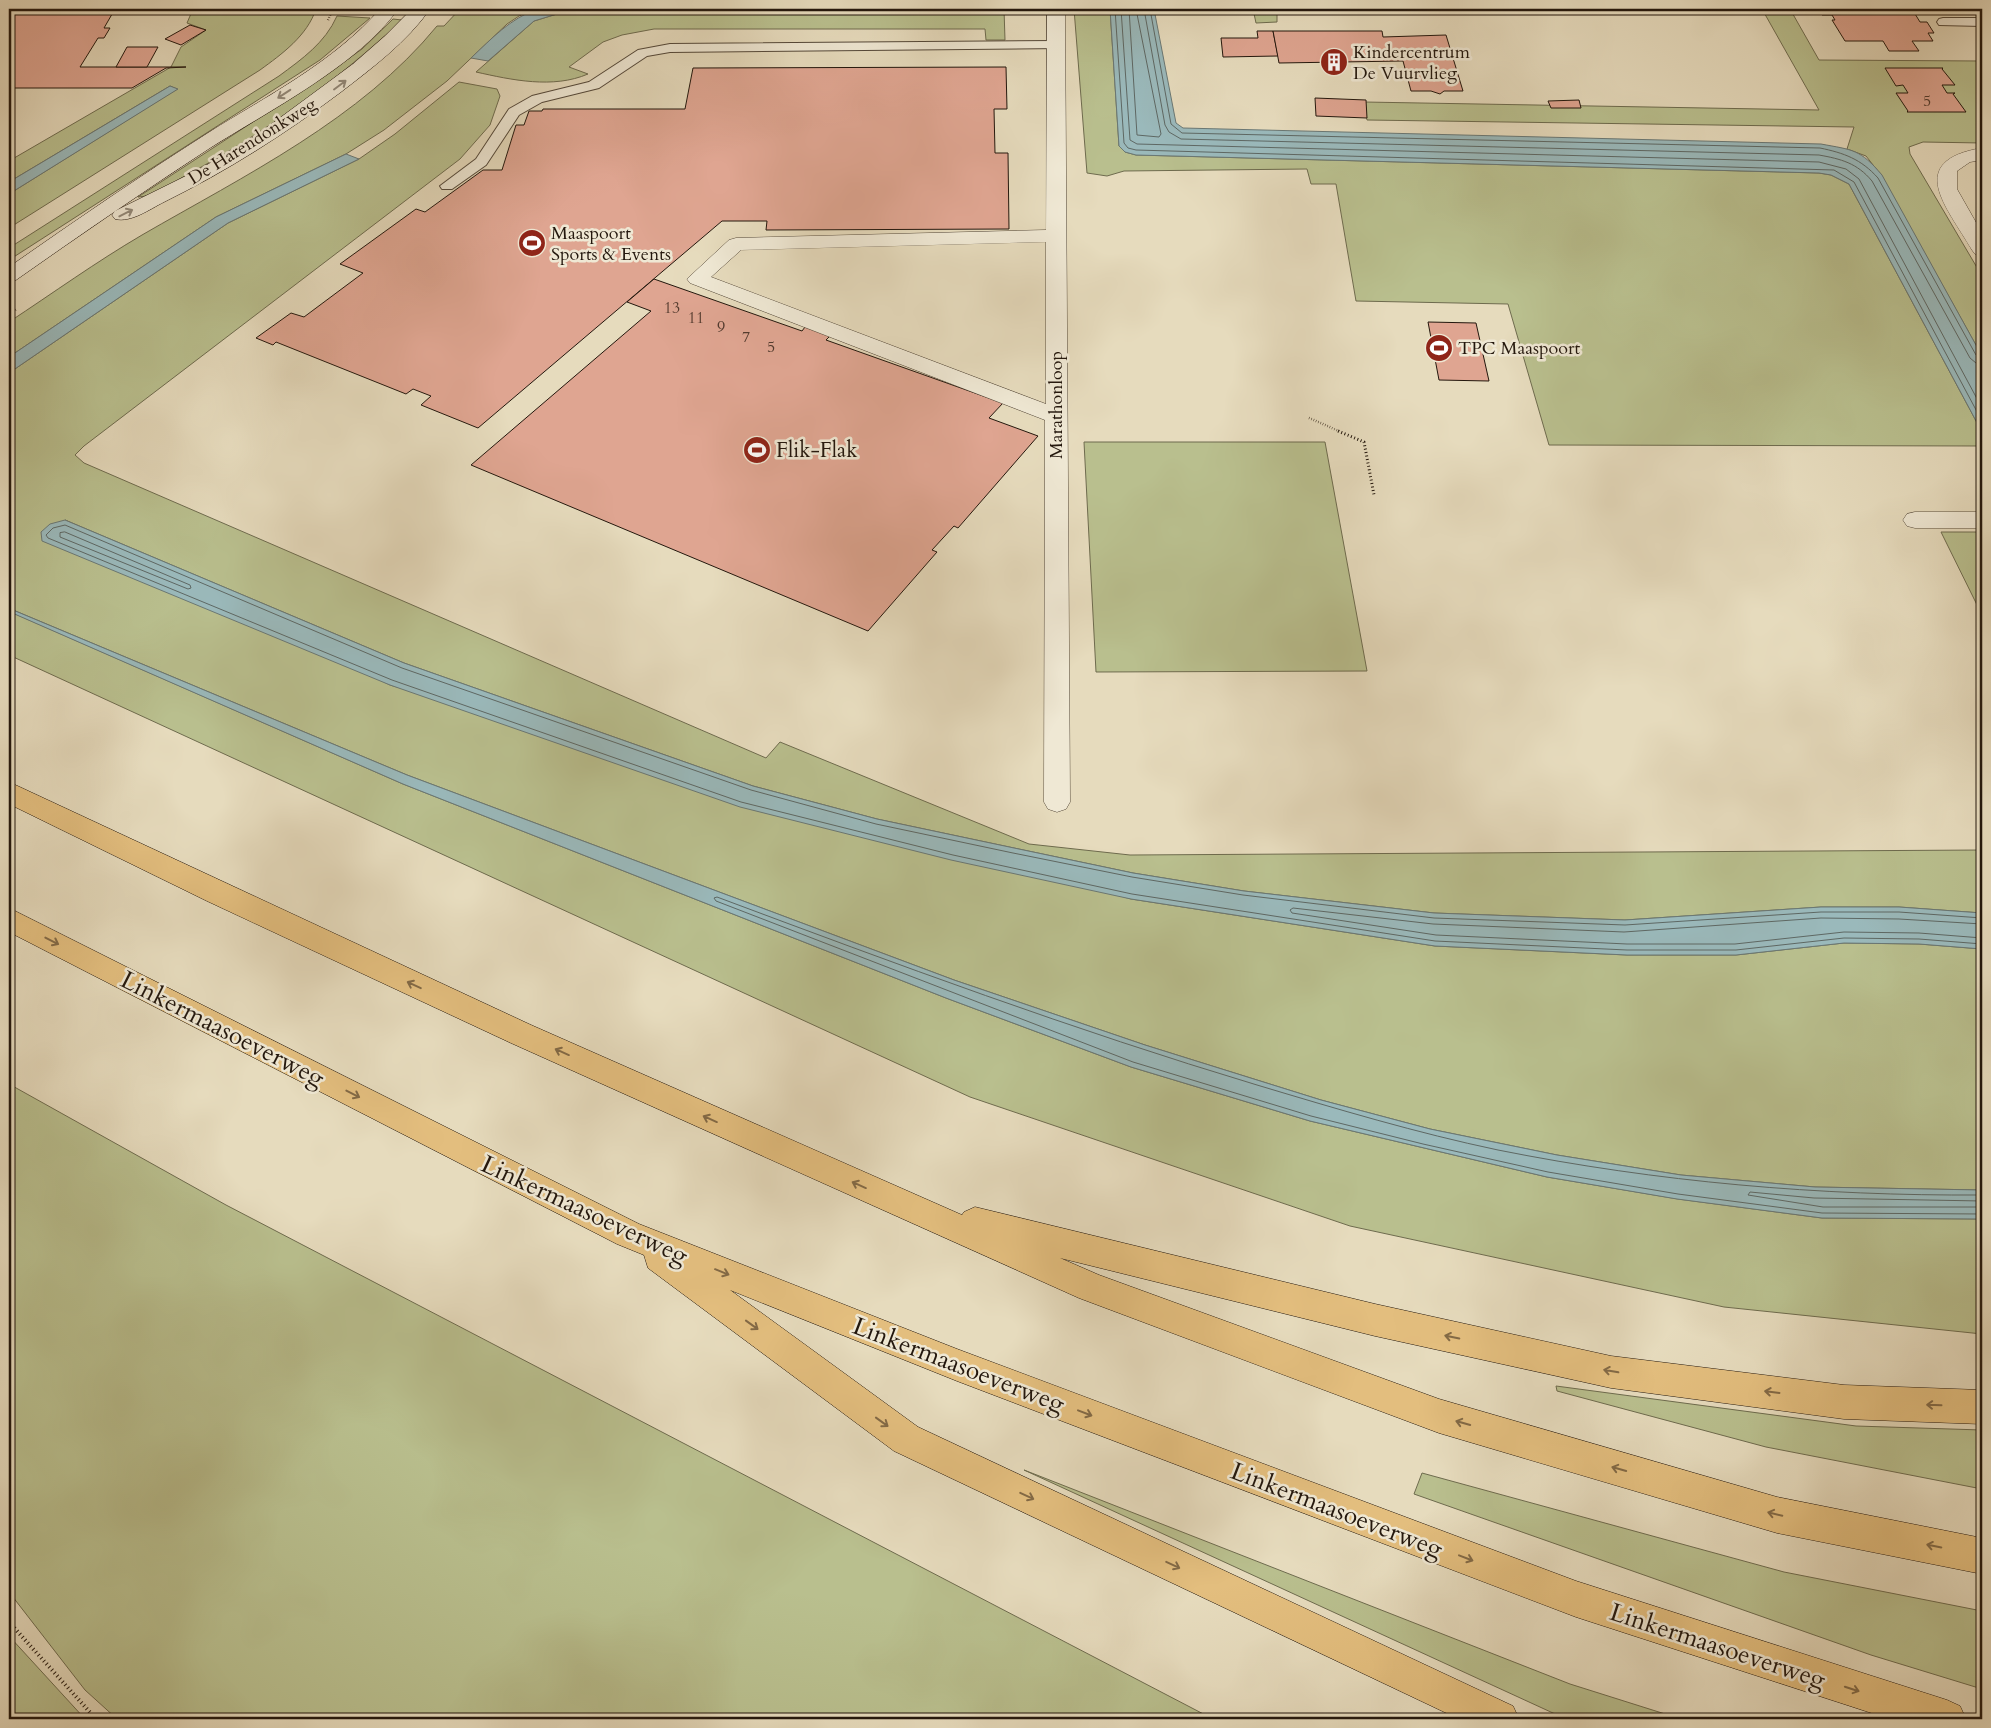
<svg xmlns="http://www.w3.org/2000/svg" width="1991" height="1728" font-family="Cardo,serif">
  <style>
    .green { fill: #b9bf8e; stroke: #6e6b4e }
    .water { fill: #9ab9bb; stroke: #6a7875 }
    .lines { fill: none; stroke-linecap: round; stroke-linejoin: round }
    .shore { stroke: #5e6864; stroke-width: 1 }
    .building { fill: #dfa591; stroke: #23170d }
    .lane-casing { stroke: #544839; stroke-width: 2 }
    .street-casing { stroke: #544839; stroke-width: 1 }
    .secondary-casing { stroke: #23170d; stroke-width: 1 }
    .highway-casing { stroke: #23170d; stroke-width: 1 }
    .path-far2 { stroke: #23170d; stroke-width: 2.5; stroke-dasharray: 0.5 2; stroke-linecap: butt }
    .path-far1 { stroke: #23170d; stroke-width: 3; stroke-dasharray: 1 2.5; stroke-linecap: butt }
    .path { stroke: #23170d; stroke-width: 4; stroke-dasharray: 1 3; stroke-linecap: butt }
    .lane { fill: #efe8d4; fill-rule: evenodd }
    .street { fill: #efe8d4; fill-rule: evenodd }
    .secondary { fill: #efe8d4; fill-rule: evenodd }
    .highway { fill: #e3be7e; fill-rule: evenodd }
    .oneway { stroke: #938a7a }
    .oneway2 { stroke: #836a46 }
    .labels { text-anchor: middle; stroke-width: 5; stroke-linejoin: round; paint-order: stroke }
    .far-number-label { font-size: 16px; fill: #523a2e }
    .far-poi-label { font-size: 18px; fill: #23170d; stroke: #efe8d4; text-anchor: start }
    .far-street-label { font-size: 18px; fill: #23170d; stroke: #efe8d4 }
    .poi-label { font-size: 21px; fill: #23170d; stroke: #efe8d4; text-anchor: start }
    .near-street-label { font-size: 25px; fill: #23170d; stroke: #efe8d4 }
  </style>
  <rect width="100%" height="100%" fill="#e6dbbd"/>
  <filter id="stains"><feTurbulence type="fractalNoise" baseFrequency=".004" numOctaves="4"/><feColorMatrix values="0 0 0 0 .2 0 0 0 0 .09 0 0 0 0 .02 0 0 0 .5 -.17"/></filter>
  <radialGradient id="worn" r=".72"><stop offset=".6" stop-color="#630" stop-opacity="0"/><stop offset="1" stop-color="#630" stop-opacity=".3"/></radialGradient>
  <!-- green -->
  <g class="green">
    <path d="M 193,9 L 316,9 C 307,36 282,54 260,70 L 9,228 L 9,194 L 177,89 L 170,86 L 9,182 L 9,161 L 171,67 L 181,47 L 206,30 L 187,23 Z"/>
    <path d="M 460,9 L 537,9 L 519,16 L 507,24 L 447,81 L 384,130 L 346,154 L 216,217 L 9,357 L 9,322 C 53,293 96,262 142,235 C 244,176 361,119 437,26 L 444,26 Z"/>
    <path d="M 1004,9 L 1005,40 L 986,40 L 985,29 L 654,29 L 622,35 L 603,42 L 569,67 L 588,74 C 553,89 512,80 476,72 L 534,21 L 570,10 Z"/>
    <polygon points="1074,9 1110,9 1119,146 1125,152 1136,155 1819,173 1831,175 1849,184 1982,432 1982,446 1549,445 1508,304 1356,301 1336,184 1311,184 1307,169 1124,171 1107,176 1087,173"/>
    <polygon points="1253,9 1277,9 1277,22 1256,23"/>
    <polygon points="1762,9 1790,9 1819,60 1982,61 1982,143 1923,142 1909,147 1910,154 1982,276 1982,356 1881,175 1866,156 1847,149 1854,127 1367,120 1364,102 1819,110"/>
    <path d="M 337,16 L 370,18 L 320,60 L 9,260 L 9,248 L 279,76 C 302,59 325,43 337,16 Z"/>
    <path d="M 393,19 L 402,20 C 337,81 262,135 183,177 C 171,184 152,197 138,197 L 337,67 L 362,49 Z"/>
    <polygon points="459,82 497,89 500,96 490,125 460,159 84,446 75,455 84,463 766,758 780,742 1029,844 1130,855 1982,850 1982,913 1899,907 1821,907 1625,920 1434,913 1244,891 1133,873 1014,848 877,819 753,786 404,663 65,520 390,685 1131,899 1435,946 1627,955 1736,955 1844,943 1919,944 1982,949 1982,1190 1815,1187 1681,1175 1557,1155 1430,1129 1321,1100 1145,1045 954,980 407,775 13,610 11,612 403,784 946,998 1131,1067 1310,1121 1547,1177 1678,1199 1822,1218 1982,1219 1982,1334 1724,1307 1350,1226 970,1097 9,655 9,373 228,223 359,159 395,134"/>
    <polygon points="1084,442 1325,442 1367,671 1096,672"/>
    <polygon points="1941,532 1982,532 1982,615"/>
    <polygon points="9,1084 226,1205 1213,1719 117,1719 85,1690 9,1592"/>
    <polygon points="1556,1386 1856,1426 1982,1430 1982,1489 1766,1447 1557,1391"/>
    <polygon points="1024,1470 1570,1684 1681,1719 1566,1719"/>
    <polygon points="1422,1473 1784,1572 1982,1611 1982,1689 1871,1655 1414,1494"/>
    <polygon points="9,1636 85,1719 9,1719"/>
  </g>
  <!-- water -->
  <g class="water">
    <path d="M 537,9 L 774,9 L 570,10 L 534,21 L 488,61 L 471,58 C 492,38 510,19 537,9 Z"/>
    <path d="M 1110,9 L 1154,9 L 1176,123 L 1183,128 L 1821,144 C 1853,150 1860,149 1882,175 L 1982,356 L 1982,432 L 1849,184 L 1831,175 L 1819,173 L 1136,155 L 1125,152 L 1119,146 Z"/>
    <polygon points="170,86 178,89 9,194 9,182"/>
    <polygon points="346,154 359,159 228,223 9,373 9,357 216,217"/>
    <polygon points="65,520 404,663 753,786 877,819 1014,848 1133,873 1244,891 1434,913 1625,920 1821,907 1899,907 1982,913 1982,949 1919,944 1844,943 1736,955 1627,955 1435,946 1131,899 951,860 740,807 390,685 42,541 41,532 50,524"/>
    <polygon points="13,610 407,775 954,980 1145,1045 1321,1100 1430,1129 1557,1155 1681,1175 1815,1187 1982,1190 1982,1219 1822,1218 1677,1199 1547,1177 1310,1121 1131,1067 946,998 403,784 10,612"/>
  </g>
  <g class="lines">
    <!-- shore -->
    <g class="shore">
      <polyline points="1115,9 1124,143 1128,148 1136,150 1834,170 1854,182 1982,421"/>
      <polyline points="1121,9 1130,140 1137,144 1819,162 1846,169 1859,179 1982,408"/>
      <polyline points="1129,9 1137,135 1159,137 1161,134 1136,9"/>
      <path d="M 1144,9 L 1165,125 L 1169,132 L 1181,139 L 1819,155 C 1841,159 1857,163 1872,181 L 1970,358 L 1976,363 L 1982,364"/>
      <path d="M 1150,9 L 1171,124 L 1182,133 L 1820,148 C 1844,153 1861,159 1878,178 L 1976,355 L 1982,358"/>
      <polygon points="65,532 190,585 191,588 188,589 60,537 60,533"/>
      <polyline points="1982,918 1899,912 1821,912 1625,925 1434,918 1243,895 1132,877 1013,853 876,824 751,790 402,668 65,525 53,528 46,535 48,538 392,680 741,802 953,855 1132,894 1435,941 1627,950 1736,950 1844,938 1919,939 1982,944"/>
      <polyline points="1982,924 1899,919 1821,918 1624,932 1433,924 1293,908 1290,910 1292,913 1436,935 1627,944 1735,944 1844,932 1919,933 1982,938"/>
      <path d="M 1982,1195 C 1819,1196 1658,1182 1498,1150 C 1417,1133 1337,1109 1257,1085 C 1074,1030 896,964 717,897 L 714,898 L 716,901 L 1133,1062 L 1311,1116 L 1423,1144 L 1548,1172 L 1678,1194 L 1822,1213 L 1982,1214"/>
      <polyline points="1982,1201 1814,1198 1750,1192 1748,1195 1823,1207 1982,1207"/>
    </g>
  </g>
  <!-- building -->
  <g class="building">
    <polygon points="115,9 104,28 110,28 104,38 98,38 80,67 186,67 166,68 132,88 9,88 9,10"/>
    <polygon points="1818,9 1912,9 1920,22 1927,22 1934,33 1928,33 1933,41 1912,41 1919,51 1889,51 1883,41 1845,41 1832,20 1835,20 1832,15 1822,15"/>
    <polygon points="190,25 206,30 181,45 165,39"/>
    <polygon points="1257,31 1273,31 1278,56 1223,57 1221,38 1258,38"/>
    <polygon points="1273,31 1382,31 1383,37 1446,35 1463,91 1444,91 1440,94 1431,91 1411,91 1403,61 1279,63"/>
    <polygon points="127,47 158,47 147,67 116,67"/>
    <polygon points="1006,67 1007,109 994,109 995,153 1008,153 1009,229 766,230 767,221 722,221 478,428 421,405 431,396 413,389 406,394 276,342 273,345 256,338 291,313 304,317 363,273 340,264 416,209 425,212 483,170 502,170 516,125 524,125 529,111 542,111 543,109 685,109 693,68"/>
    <polygon points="1885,68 1943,68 1942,69 1955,85 1942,85 1947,93 1955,93 1953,94 1966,112 1907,112 1908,111 1896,93 1908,93 1903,85 1896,86"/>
    <polygon points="1315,98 1366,100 1367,118 1316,116"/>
    <polygon points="1579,100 1581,108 1551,108 1548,101"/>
    <polygon points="654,279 802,331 805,327 830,336 826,340 1003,403 989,418 1038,436 958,528 954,526 932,550 937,552 868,631 471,465 651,311 627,302"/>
    <polygon points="1428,322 1476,323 1489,381 1439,380"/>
  </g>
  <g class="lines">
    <!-- lane casing -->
    <g class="lane-casing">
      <g id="lane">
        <polygon points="1943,18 1982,18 1982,26 1939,25 1937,22 1939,19"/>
        <polygon points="1056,41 1061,42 1062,45 1061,48 670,52 647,56 599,88 542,102 519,115 486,165 452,189 442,189 440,186 476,159 509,109 532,96 589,82 638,50 670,44"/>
      </g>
    </g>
    <!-- street casing -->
    <g class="street-casing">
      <g id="street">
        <path d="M 1047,9 L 1065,9 L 1070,802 L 1066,809 L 1057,812 L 1048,809 L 1044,802 L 1045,420 L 690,283 L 687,279 L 729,240 L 736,238 L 1046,230 ZM 1046,242 L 1046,404 L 711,277 L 741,250 Z"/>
        <path d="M 1982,148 L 1982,160 L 1970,162 L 1957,171 L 1957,189 L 1982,233 L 1982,256 L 1975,254 L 1972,250 C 1947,207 1904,161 1982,148 Z"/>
        <polygon points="1915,512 1982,512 1982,528 1915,528 1907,526 1903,520 1907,514"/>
      </g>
    </g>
    <!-- secondary casing -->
    <g class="secondary-casing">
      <g id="secondary">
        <path d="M 380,9 L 398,9 C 360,64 267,112 210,148 C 144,191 80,235 16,280 L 9,282 L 9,267 C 75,221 140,176 208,133 C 267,96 334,62 380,9 Z"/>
        <path d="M 412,9 L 430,9 C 407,42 372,68 341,92 C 285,134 227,171 164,202 C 150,209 131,223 115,219 L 112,215 L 115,211 L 200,169 L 254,137 L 353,64 L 385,36 Z"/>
      </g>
    </g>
    <!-- highway casing -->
    <g class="highway-casing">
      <g id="highway">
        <polygon points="9,782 531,1025 962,1215 964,1212 975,1207 1375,1304 1611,1356 1844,1385 1982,1390 1982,1424 1844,1419 1611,1388 1375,1336 1060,1258 1099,1275 1439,1399 1777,1497 1982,1538 1982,1574 1777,1533 1439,1433 1079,1298 511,1043 207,901 9,804"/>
        <polygon points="9,908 639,1224 957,1349 1576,1581 1947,1700 1960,1706 1966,1719 1890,1719 1576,1617 957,1381 730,1290 918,1427 1513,1706 1519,1719 1459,1719 894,1451 648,1268 644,1255 617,1244 9,932"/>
      </g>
    </g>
    <!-- path-far2 -->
    <g class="path-far2">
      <polyline points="328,20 333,9"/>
      <polyline points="9,314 17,309"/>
      <polyline points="1309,418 1341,432"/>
    </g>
    <!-- path-far1 -->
    <polyline class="path-far1" points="1338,431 1364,442 1374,495"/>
    <!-- path -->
    <polyline class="path" points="9,1622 96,1719"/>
    <!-- lane -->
    <use href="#lane" class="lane"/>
    <!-- street -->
    <use href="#street" class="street"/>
    <!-- secondary -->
    <use href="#secondary" class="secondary"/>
    <!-- highway -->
    <use href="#highway" class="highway"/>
  </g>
  <!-- one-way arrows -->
  <defs><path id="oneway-shaft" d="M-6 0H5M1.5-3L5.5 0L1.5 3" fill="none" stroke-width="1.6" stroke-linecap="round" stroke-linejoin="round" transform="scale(1.25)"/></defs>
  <g class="oneway">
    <use href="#oneway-shaft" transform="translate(340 85) rotate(-37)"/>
    <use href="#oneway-shaft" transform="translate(284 94) rotate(147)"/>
    <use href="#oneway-shaft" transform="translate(126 213) rotate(-27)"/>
  </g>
  <g class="oneway2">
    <use href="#oneway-shaft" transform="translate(52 941) rotate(27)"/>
    <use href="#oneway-shaft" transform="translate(414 985) rotate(-155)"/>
    <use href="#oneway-shaft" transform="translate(562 1052) rotate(-156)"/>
    <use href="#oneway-shaft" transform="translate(353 1094) rotate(27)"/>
    <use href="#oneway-shaft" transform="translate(710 1119) rotate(-156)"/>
    <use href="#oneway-shaft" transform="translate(859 1185) rotate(-156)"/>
    <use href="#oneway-shaft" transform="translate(722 1272) rotate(22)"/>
    <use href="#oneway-shaft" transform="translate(752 1325) rotate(36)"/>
    <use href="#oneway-shaft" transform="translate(1452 1337) rotate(-168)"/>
    <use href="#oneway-shaft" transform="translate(1611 1371) rotate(-170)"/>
    <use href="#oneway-shaft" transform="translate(1772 1392) rotate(-173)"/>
    <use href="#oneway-shaft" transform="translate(1934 1405) rotate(-178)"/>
    <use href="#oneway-shaft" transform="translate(1085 1413) rotate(21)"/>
    <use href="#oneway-shaft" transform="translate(882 1422) rotate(36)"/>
    <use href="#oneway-shaft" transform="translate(1463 1423) rotate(-164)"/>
    <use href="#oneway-shaft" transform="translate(1619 1469) rotate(-164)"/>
    <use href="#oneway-shaft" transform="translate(1027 1496) rotate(25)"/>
    <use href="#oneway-shaft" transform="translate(1775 1514) rotate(-166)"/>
    <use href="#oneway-shaft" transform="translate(1934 1546) rotate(-169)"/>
    <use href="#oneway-shaft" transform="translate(1466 1558) rotate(21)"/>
    <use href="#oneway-shaft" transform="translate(1173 1565) rotate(25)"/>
    <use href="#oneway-shaft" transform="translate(1852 1689) rotate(18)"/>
  </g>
  <!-- icons -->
  <defs>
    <g id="building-disc" transform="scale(1.4375)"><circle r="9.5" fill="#8f2418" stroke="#efe8d4"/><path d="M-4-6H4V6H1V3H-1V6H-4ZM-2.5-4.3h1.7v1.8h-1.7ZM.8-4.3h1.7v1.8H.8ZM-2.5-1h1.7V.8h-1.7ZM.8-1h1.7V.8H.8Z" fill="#fff"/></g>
    <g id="stadium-disc" transform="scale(1.4375)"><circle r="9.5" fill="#8f2418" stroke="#efe8d4"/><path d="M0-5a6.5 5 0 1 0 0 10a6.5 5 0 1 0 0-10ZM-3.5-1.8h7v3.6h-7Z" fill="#fff"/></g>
  </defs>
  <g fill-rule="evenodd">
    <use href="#building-disc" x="1334" y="62"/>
    <use href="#stadium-disc" x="532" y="243"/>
    <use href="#stadium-disc" x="1439" y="348"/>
    <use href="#stadium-disc" x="757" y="450"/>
  </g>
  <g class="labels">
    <!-- far-number labels -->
    <g class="far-number-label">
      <text x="1927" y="106">5</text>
      <text x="672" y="313">13</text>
      <text x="696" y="323">11</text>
      <text x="721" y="332">9</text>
      <text x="746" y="342">7</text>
      <text x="771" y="352">5</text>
    </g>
    <!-- far-poi labels -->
    <g class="far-poi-label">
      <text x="1353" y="58">Kindercentrum<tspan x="1353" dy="21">De Vuurvlieg</tspan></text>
      <text x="551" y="239">Maaspoort<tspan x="551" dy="21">Sports &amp; Events</tspan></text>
      <text x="1458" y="354">TPC Maaspoort</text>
    </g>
    <!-- far-street labels -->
    <g class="far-street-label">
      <text transform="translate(252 141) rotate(-32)" y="6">De Harendonkweg</text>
      <text transform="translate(1056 405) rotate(-90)" y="6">Marathonloop</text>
    </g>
    <!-- poi labels -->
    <g class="poi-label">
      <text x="776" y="457">Flik-Flak</text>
    </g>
    <!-- near-street labels -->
    <g class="near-street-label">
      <text transform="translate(223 1028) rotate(27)" y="9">Linkermaasoeverweg</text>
      <text transform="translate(585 1209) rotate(25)" y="9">Linkermaasoeverweg</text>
      <text transform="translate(959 1364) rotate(21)" y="9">Linkermaasoeverweg</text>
      <text transform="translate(1337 1509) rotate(21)" y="9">Linkermaasoeverweg</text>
      <text transform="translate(1718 1645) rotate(18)" y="9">Linkermaasoeverweg</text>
    </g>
  </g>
  <!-- margin -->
  <rect width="1991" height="1728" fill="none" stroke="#e6dbbd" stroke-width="30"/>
  <rect x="10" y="10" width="1971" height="1708" fill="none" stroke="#23170d" stroke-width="2.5"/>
  <rect x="15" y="15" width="1961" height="1698" fill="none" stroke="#23170d"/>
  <rect width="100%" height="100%" filter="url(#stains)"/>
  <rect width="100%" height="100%" fill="url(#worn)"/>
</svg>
